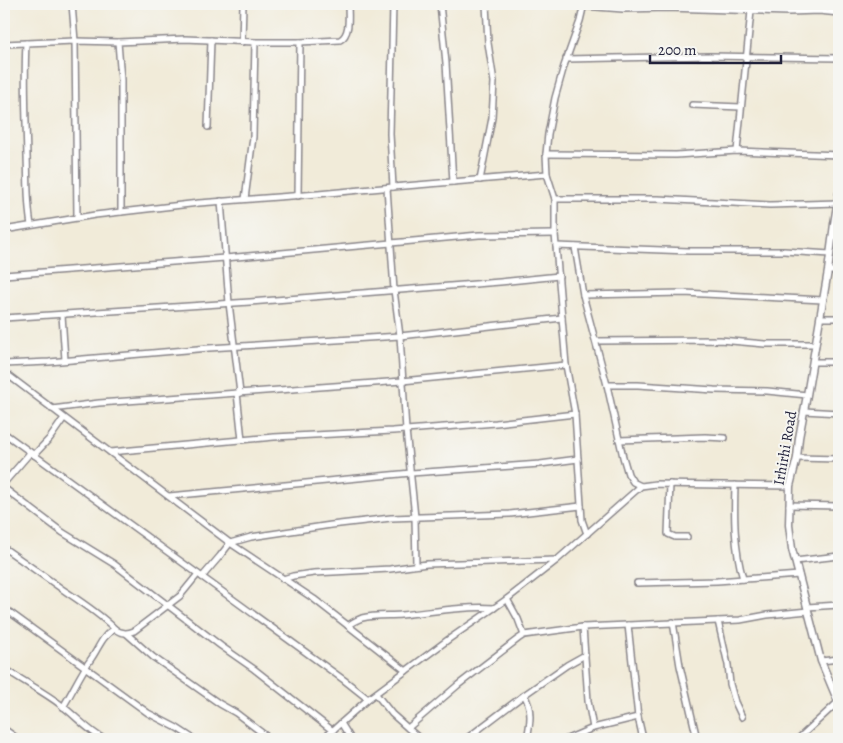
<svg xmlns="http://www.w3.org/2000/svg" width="843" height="743" font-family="Alegreya,serif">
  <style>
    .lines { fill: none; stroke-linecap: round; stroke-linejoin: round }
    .minor-casing { stroke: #8a868a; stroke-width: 8 }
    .tertiary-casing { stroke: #8a868a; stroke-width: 9 }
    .minor { stroke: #fff; stroke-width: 5 }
    .tertiary { stroke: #fff; stroke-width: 6 }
    .labels { text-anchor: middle; stroke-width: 4; stroke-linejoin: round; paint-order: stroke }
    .street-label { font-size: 15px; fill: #22223b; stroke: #f6f6f2 }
  </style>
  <rect width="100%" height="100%" fill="#f6f6f2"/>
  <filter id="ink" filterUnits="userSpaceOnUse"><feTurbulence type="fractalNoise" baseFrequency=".02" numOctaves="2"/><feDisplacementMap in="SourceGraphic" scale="10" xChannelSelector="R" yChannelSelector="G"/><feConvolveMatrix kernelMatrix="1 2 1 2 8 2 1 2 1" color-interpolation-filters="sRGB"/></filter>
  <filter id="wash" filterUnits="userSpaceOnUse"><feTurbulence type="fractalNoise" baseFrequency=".0096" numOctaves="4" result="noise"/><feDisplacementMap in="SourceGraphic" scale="20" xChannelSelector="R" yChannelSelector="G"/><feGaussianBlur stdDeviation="1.12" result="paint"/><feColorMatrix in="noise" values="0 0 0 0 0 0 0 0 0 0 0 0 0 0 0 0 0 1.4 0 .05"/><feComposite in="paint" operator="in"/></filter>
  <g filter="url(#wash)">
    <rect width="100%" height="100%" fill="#f1ebd9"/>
  </g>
  <g filter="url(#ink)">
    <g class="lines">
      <!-- minor casing -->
      <g class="minor-casing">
        <g id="minor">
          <polyline points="72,4 75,41 77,218"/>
          <polyline points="440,4 446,63 453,182"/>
          <polyline points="584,4 580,21 564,66 555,98 548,134 546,154 547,174 555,199 555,234 562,318 566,365 575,414 582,520 587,534"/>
          <polyline points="583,6 623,9 668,8 789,12 819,11 839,13"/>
          <polyline points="242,42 243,4"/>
          <path d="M 300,42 L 340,40 C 351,34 348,15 348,4"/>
          <polyline points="4,44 26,43"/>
          <polyline points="566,59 710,56 839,58"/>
          <polyline points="692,105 741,107"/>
          <polyline points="208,127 211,40"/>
          <polyline points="737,151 751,11"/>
          <polyline points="546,154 676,155 737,151 839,155"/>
          <polyline points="480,180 492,118 494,82 488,43 486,4"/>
          <polyline points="393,187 390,134 393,4"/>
          <polyline points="387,188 394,290 400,336 406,430 415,517 416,565"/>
          <polyline points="245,199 253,137 255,42"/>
          <polyline points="555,199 658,199 770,205 838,203"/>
          <polyline points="221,201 229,303 240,393"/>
          <polyline points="121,212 121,80 118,42 185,39 255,42 300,42 298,196"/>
          <path d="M 31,225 C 27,202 28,179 27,156 C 26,118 24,81 26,43 L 75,41 L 118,42"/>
          <polyline points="4,230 95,215 199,203 318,194 393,187 547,174"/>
          <polyline points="556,246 689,251 784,251 830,254"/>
          <polyline points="575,247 583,295 607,385 623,457 628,474 633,482 641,486"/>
          <polyline points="828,271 839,271"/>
          <polyline points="4,275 225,258 479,235 555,234"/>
          <polyline points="583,295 684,293 823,300"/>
          <polyline points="62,315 65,360"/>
          <polyline points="4,318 250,302 500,282 559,276"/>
          <polyline points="820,318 839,318"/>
          <polyline points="596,341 720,340 765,344 816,344"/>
          <polyline points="813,362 839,362"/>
          <polyline points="4,364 49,362 209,348 400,336 562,318"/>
          <polyline points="4,372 230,543 314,599 406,671"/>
          <polyline points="607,385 638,385 714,390 767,391 807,395"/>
          <polyline points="237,393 242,440"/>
          <polyline points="52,409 99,403 402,381 566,365"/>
          <polyline points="804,411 839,413"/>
          <polyline points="4,433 344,680 368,699"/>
          <polyline points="619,440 705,437 725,438"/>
          <polyline points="110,452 274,437 393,431 496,423 575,414"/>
          <polyline points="34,455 50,438 64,418"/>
          <polyline points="797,458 839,459"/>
          <polyline points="4,483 30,453"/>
          <polyline points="670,484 668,534 675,537 687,537"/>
          <path d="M 735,485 C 734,517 734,547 743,579"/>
          <polyline points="4,488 62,532 114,564 221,646 254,669 333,731"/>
          <polyline points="169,496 411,473 540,464 578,459"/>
          <polyline points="789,505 839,506"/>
          <path d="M 4,548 C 23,561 42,575 62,589 C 80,601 99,613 115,629"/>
          <polyline points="795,561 839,556"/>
          <polyline points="202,577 220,556 230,543 251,537 331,525 391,518 510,514 581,506"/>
          <polyline points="283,579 293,576 314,573 390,569 427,564 556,560"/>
          <polyline points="637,583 717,581 799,575"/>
          <polyline points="507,599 518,619 524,635"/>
          <polyline points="807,607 839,605"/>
          <polyline points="4,608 148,713 177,728 194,739"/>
          <polyline points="718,621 728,665 730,684 735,702 742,717"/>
          <polyline points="673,622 680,666 697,739"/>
          <polyline points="628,625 638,717 643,739"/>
          <path d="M 348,626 C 352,622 357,620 362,618 C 375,615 388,616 401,615 C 432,612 463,606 494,608"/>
          <polyline points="583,627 588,701 593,728"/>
          <polyline points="127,634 153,657 220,704 236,713 270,739"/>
          <polyline points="821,661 839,659"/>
          <path d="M 4,668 C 22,681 43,691 61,705 C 76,716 88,731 104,739"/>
          <polyline points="376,694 392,714 420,739"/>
          <path d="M 524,695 C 533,709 530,724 527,739"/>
          <path d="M 63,707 C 73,691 80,674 91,659 C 99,648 102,635 115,629 C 121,634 127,634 134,631 L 180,596 L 198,574"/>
          <polyline points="341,723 351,739"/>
          <polyline points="408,728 458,685 518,639 524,635 583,627 740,620 767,615 808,611"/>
          <polyline points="4,729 18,739"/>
          <polyline points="323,739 368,699 449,639 507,599 557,560 641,486 656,484 790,486"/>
          <polyline points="466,739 524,695 567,665 585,655"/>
          <polyline points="567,739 593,728 638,717"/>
          <polyline points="798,739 838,702"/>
        </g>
      </g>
      <!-- tertiary casing -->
      <g class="tertiary-casing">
        <polyline id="tertiary" points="839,193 834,224 828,271 807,395 799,438 797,458 790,486 789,525 792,549 821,661 839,704"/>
      </g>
      <!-- minor -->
      <use href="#minor" class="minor"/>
      <!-- tertiary -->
      <use href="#tertiary" class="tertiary"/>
    </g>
  </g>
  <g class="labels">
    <!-- street labels -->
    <g class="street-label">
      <text transform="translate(785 448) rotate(-80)" y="5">Irhirhi Road</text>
    </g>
  </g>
  <!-- margin -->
  <rect width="843" height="743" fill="none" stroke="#f6f6f2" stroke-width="20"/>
  <!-- scale -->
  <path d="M650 55v8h131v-8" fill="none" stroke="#22223b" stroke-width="2.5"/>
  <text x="658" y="55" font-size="15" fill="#22223b" stroke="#f6f6f2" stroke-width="4" paint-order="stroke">200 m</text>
</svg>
